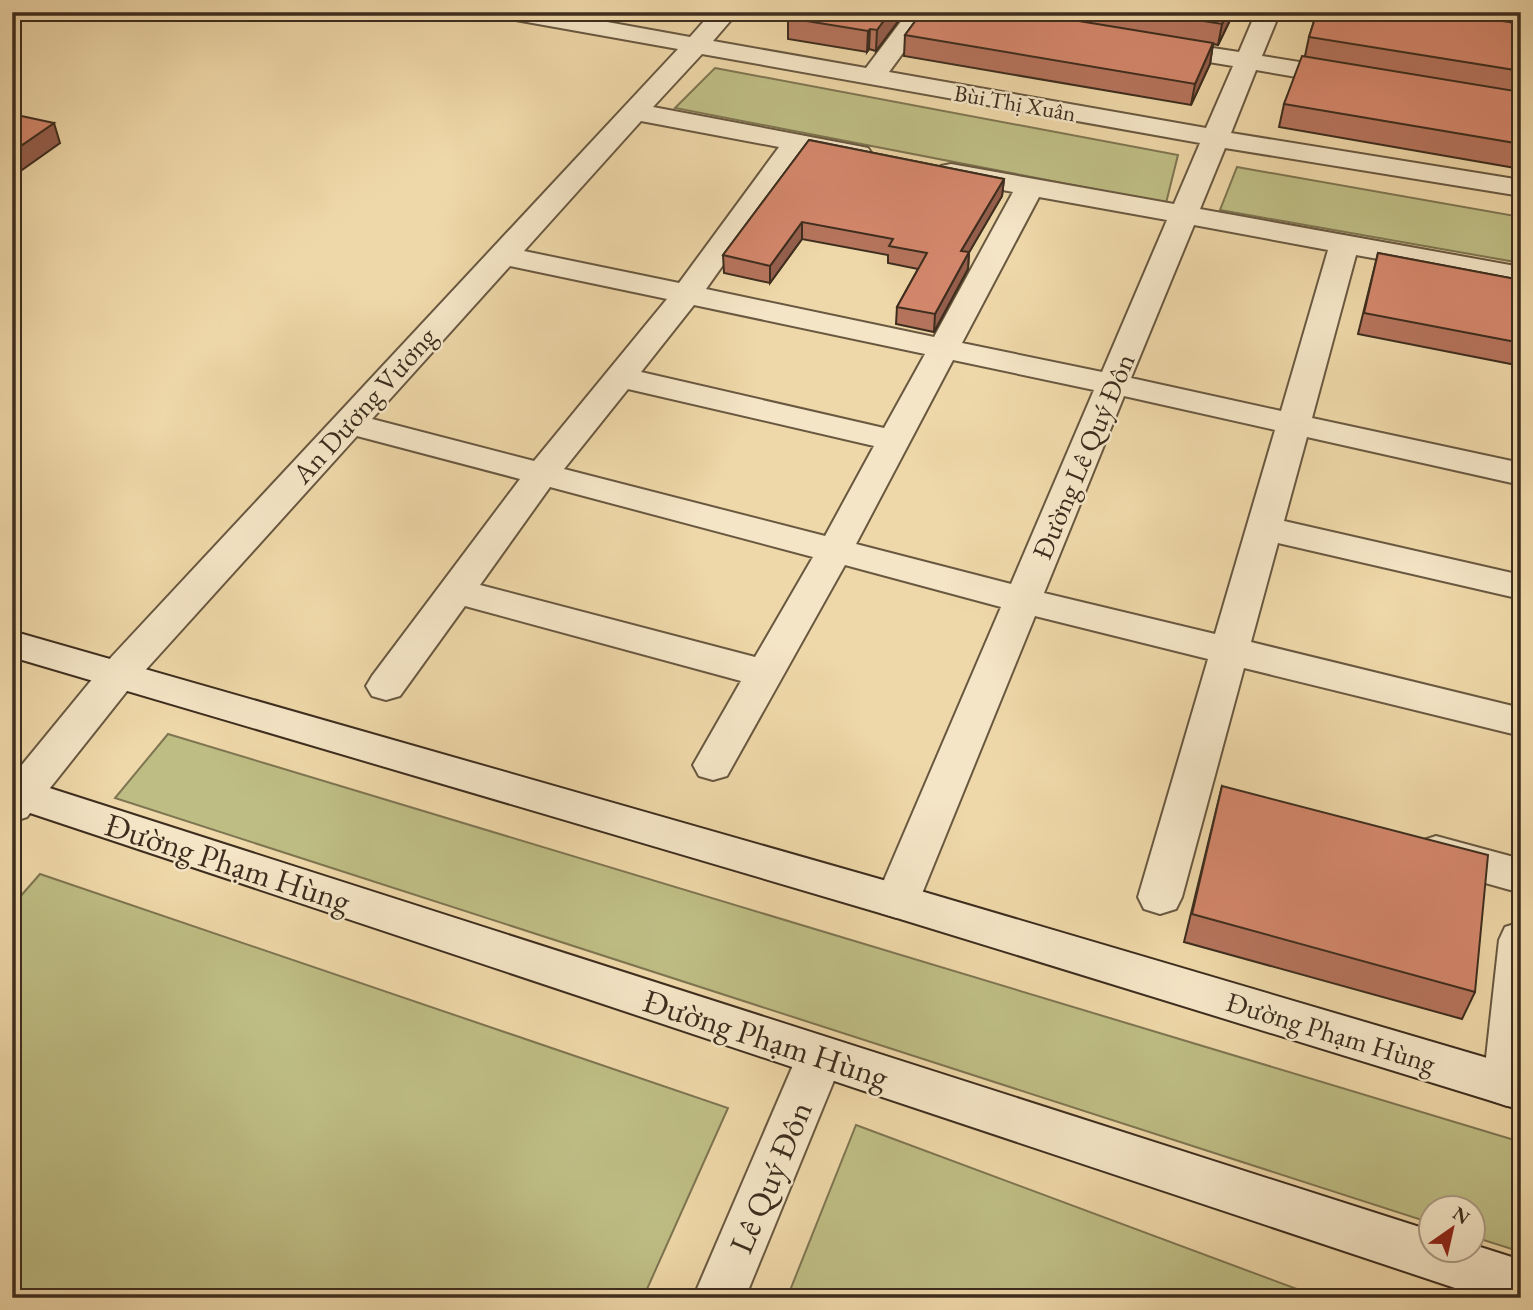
<svg xmlns="http://www.w3.org/2000/svg" width="1533" height="1310" font-family="'EB Garamond',serif">
  <style>
    .green { fill: #bebd84; stroke: #7e7551; stroke-width: 2 }
    .lines { fill: none; stroke-linecap: round; stroke-linejoin: round }
    .street-casing { stroke: #695840; stroke-width: 4 }
    .secondary-casing { stroke: #3d2d1e; stroke-width: 4 }
    .street { fill: #f4e5c6; fill-rule: evenodd }
    .secondary { fill: #f4e5c6; fill-rule: evenodd }
    .wall { fill: #b6745d; stroke: #3d2d1e; stroke-width: 2 }
    .shaded-wall { fill: #945e4c; stroke: #3d2d1e; stroke-width: 2 }
    .building { fill: #d4876c; stroke: #3d2d1e; stroke-width: 2 }
    .labels { text-anchor: middle; stroke-width: 5; stroke-linejoin: round; paint-order: stroke }
    .far-street-label { font-size: 23px; fill: #3d2d1e; stroke: #f4e5c6 }
    .street-label { font-size: 28px; fill: #3d2d1e; stroke: #f4e5c6 }
    .near-street-label { font-size: 33px; fill: #3d2d1e; stroke: #f4e5c6 }
  </style>
  <rect width="100%" height="100%" fill="#eed7a8"/>
  <filter id="stains"><feTurbulence type="fractalNoise" baseFrequency=".00286" numOctaves="4"/><feColorMatrix values="0 0 0 0 .2 0 0 0 0 .09 0 0 0 0 .02 0 0 0 .5 -.17"/></filter>
  <radialGradient id="worn" r=".72"><stop offset=".6" stop-color="#630" stop-opacity="0"/><stop offset="1" stop-color="#630" stop-opacity=".3"/></radialGradient>
  <!-- green -->
  <g class="green">
    <polygon points="715,68 1178,155 1166,203 675,108"/>
    <polygon points="1237,167 1521,217 1521,263 1220,210"/>
    <polygon points="168,734 1521,1142 1521,1252 1474,1237 1474,1208 1432,1208 1431,1223 115,798"/>
    <polygon points="40,874 728,1108 643,1298 12,1298 12,906"/>
    <polygon points="856,1125 1321,1298 787,1298"/>
  </g>
  <g class="lines">
    <!-- street casing -->
    <g class="street-casing">
      <g id="street">
        <path d="M 498,12 L 552,12 L 690,37 L 712,12 L 738,12 L 713,41 L 866,68 L 908,12 L 933,12 L 889,72 L 1206,128 L 1233,66 L 1160,54 L 1151,52 L 1148,47 L 1151,42 L 1160,40 L 1239,52 L 1256,12 L 1280,12 L 1262,56 L 1349,70 L 1358,73 L 1362,78 L 1358,83 L 1349,86 L 1256,70 L 1231,133 L 1521,180 L 1521,196 L 1225,148 L 1200,209 L 1521,267 L 1521,285 L 1356,255 L 1312,418 L 1521,463 L 1521,485 L 1307,437 L 1284,521 L 1521,575 L 1521,599 L 1278,543 L 1251,642 L 1521,708 L 1521,736 L 1244,668 L 1182,897 L 1176,909 L 1160,914 L 1144,909 L 1138,897 L 1208,659 L 1035,616 L 919,901 L 913,913 L 897,918 L 881,913 L 875,901 L 1001,607 L 845,565 L 727,776 L 713,780 L 699,776 L 693,765 L 741,681 L 465,606 L 400,696 L 386,700 L 372,696 L 366,686 L 372,676 L 520,479 L 357,436 L 131,686 L 27,817 L 12,822 L 12,777 L 103,666 L 678,49 L 510,19 L 501,17 ZM 702,54 L 1200,143 L 1174,204 L 951,164 L 941,166 L 937,172 L 941,178 L 1013,192 L 934,337 L 706,289 L 803,152 L 858,162 L 868,160 L 872,154 L 868,148 L 858,146 L 653,107 ZM 641,121 L 779,147 L 679,283 L 524,251 ZM 1039,197 L 1167,220 L 1102,372 L 962,343 ZM 1194,225 L 1328,250 L 1281,411 L 1131,378 ZM 510,266 L 667,299 L 534,461 L 372,419 ZM 694,305 L 925,354 L 884,428 L 641,372 ZM 953,360 L 1094,390 L 1011,584 L 856,544 ZM 628,389 L 874,446 L 825,536 L 564,469 ZM 1124,396 L 1275,430 L 1215,634 L 1044,593 ZM 550,487 L 813,557 L 755,657 L 480,585 Z"/>
        <polygon points="1436,836 1521,859 1521,893 1421,865 1415,853 1421,841"/>
        <polygon points="1521,922 1521,1101 1507,1106 1490,1100 1483,1085 1499,940 1505,927"/>
        <polygon points="820,1036 837,1042 844,1056 745,1298 693,1298 803,1042"/>
      </g>
    </g>
    <!-- secondary casing -->
    <g class="secondary-casing">
      <g id="secondary">
        <polygon points="12,631 897,884 1521,1068 1521,1110 897,918 12,657"/>
        <polygon points="12,776 1432,1231 1432,1250 1474,1250 1474,1245 1521,1260 1521,1298 1485,1298 12,807"/>
      </g>
    </g>
    <!-- street -->
    <use href="#street" class="street"/>
    <!-- secondary -->
    <use href="#secondary" class="secondary"/>
  </g>
  <!-- wall -->
  <g class="wall">
    <polygon points="793,12 905,12 876,51 869,49 867,52 788,39 788,18"/>
    <polygon points="922,12 1234,12 1218,45 1213,44 1210,64 1191,105 904,56 905,35"/>
    <polygon points="1317,12 1521,12 1521,169 1279,127 1284,104 1305,56 1309,37"/>
    <polygon points="809,140 1004,179 1002,196 969,252 968,269 934,332 896,324 897,307 918,269 888,263 888,255 802,239 770,283 724,273 723,255"/>
    <polygon points="1378,253 1521,280 1521,366 1358,334"/>
    <polygon points="1222,786 1475,992 1462,1019 1184,942"/>
  </g>
  <!-- shaded-wall -->
  <g class="shaded-wall">
    <polygon points="890,12 905,12 876,51 877,30"/>
    <polygon points="1228,12 1234,12 1218,45 1222,24"/>
    <polygon points="870,29 869,49 867,52 868,31"/>
    <polygon points="1213,43 1210,64 1191,105 1195,84"/>
    <polygon points="54,123 60,143 12,177 12,152"/>
    <polygon points="1004,179 1002,196 960,268 961,251"/>
    <polygon points="802,222 802,239 770,283 770,266"/>
    <polygon points="969,252 968,269 934,332 935,314"/>
  </g>
  <!-- building -->
  <g class="building">
    <polygon points="793,12 890,12 877,30 870,29 868,31 788,18"/>
    <polygon points="922,12 1024,12 1213,43 1195,84 905,35"/>
    <polygon points="1147,12 1228,12 1222,24"/>
    <polygon points="1317,12 1447,12 1521,24 1521,71 1309,37"/>
    <polygon points="1302,56 1521,92 1521,144 1284,104"/>
    <polygon points="12,114 54,123 12,152"/>
    <polygon points="809,140 1004,179 961,251 969,252 935,314 897,307 927,253 889,246 893,239 802,222 770,266 723,255"/>
    <polygon points="1378,253 1521,280 1521,343 1364,313"/>
    <polygon points="1222,786 1488,855 1475,992 1192,914"/>
  </g>
  <g class="labels">
    <!-- far-street labels -->
    <g class="far-street-label">
      <text transform="translate(1015 103) rotate(10)" y="8">Bùi Thị Xuân</text>
    </g>
    <!-- street labels -->
    <g class="street-label">
      <text transform="translate(364 405) rotate(-48)" y="10">An Dương Vương</text>
      <text transform="translate(1083 456) rotate(-67)" y="10">Đường Lê Quý Đôn</text>
      <text transform="translate(1331 1032) rotate(17)" y="10">Đường Phạm Hùng</text>
    </g>
    <!-- near-street labels -->
    <g class="near-street-label">
      <text transform="translate(228 862) rotate(18)" y="12">Đường Phạm Hùng</text>
      <text transform="translate(766 1038) rotate(18)" y="12">Đường Phạm Hùng</text>
      <text transform="translate(770 1177) rotate(-67)" y="12">Lê Quý Đôn</text>
    </g>
  </g>
  <!-- margin -->
  <rect width="1533" height="1310" fill="none" stroke="#eed7a8" stroke-width="42"/>
  <rect x="14" y="14" width="1505" height="1282" fill="none" stroke="#3d2d1e" stroke-width="3.5"/>
  <rect x="21" y="21" width="1491" height="1268" fill="none" stroke="#3d2d1e" stroke-width="2"/>
  <!-- north arrow -->
  <g transform="translate(1452 1229) rotate(34)"><circle r="33" fill="#f4e5c6" stroke="#ab9b83" stroke-width="2"/>
  <path d="M0-5L12 26L0 18L-12 26Z" fill="#8f2418"/>
  <text y="-10" font-size="19" font-weight="bold" text-anchor="middle" fill="#3d2d1e">N</text>
  </g>
  <rect width="100%" height="100%" filter="url(#stains)"/>
  <rect width="100%" height="100%" fill="url(#worn)"/>
</svg>
